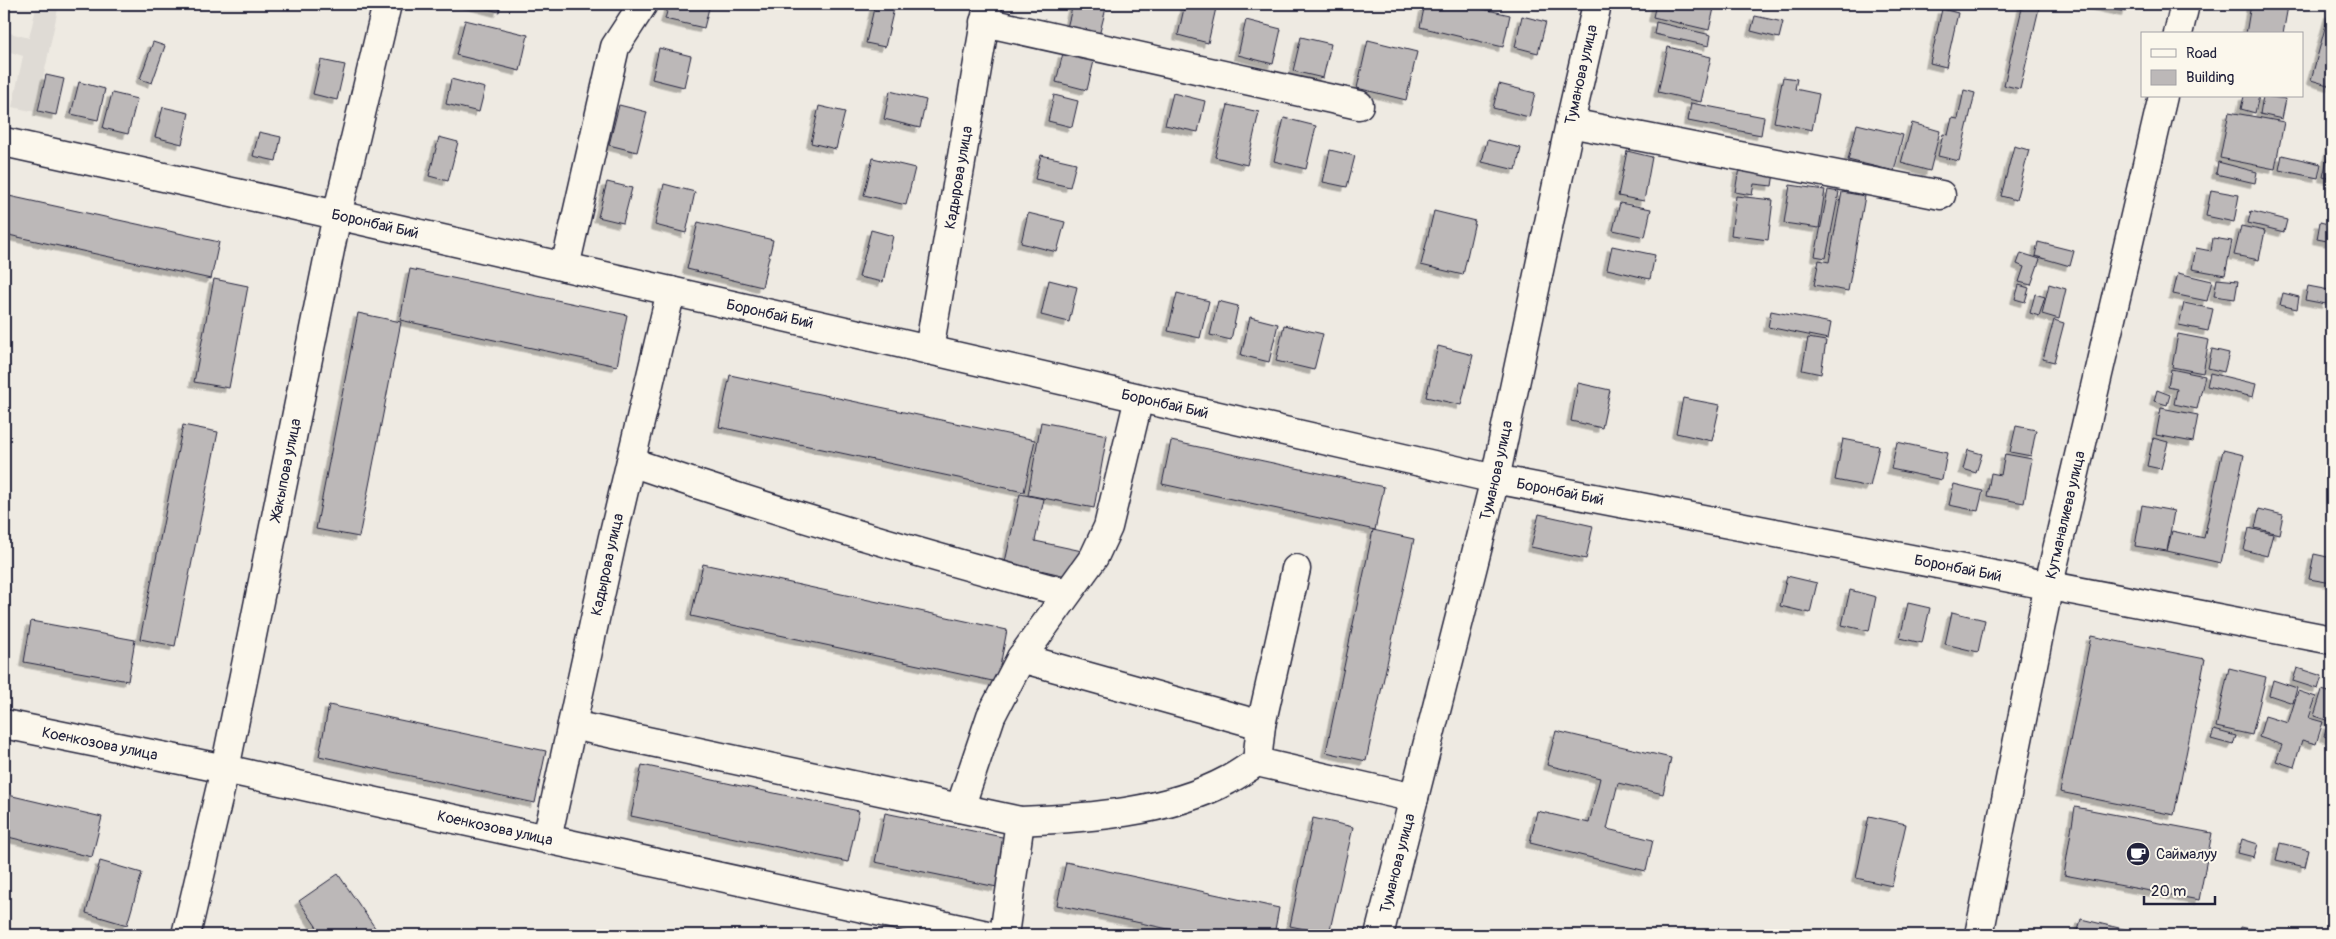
<svg xmlns="http://www.w3.org/2000/svg" width="2336" height="939" font-family="Pangolin,sans-serif">
  <style>
    .built { fill: #dfdbd5 }
    .building { fill: #bcb8b8; stroke: #22223b; filter: url(#shadow) }
    .lines { fill: none; stroke-linecap: round; stroke-linejoin: round }
    .minor-casing { stroke: #22223b; stroke-width: 31 }
    .tertiary-casing { stroke: #22223b; stroke-width: 31 }
    .minor { stroke: #fbf7ec; stroke-width: 28 }
    .tertiary { stroke: #fbf7ec; stroke-width: 28 }
    .labels { text-anchor: middle; stroke-width: 4; stroke-linejoin: round; paint-order: stroke }
    .street-label { font-size: 15px; fill: #22223b; stroke: #fbf7ec }
    .poi-label { font-size: 15px; fill: #22223b; stroke: #fbf7ec; text-anchor: start }
  </style>
  <defs>
    <filter id="shadow"><feDropShadow dx="-4.5" dy="4.5" stdDeviation="0" flood-color="#0004"/></filter>
  </defs>
  <rect width="100%" height="100%" fill="#eeeae2"/>
  <filter id="ink" filterUnits="userSpaceOnUse"><feTurbulence type="fractalNoise" baseFrequency=".02" numOctaves="2"/><feDisplacementMap in="SourceGraphic" scale="10" xChannelSelector="R" yChannelSelector="G"/><feConvolveMatrix kernelMatrix="1 2 1 2 8 2 1 2 1" color-interpolation-filters="sRGB"/></filter>
  <g filter="url(#ink)">
    <!-- built -->
    <polygon class="built" points="4,4 8,4 6,32 29,38 37,4 59,4 36,112 12,107 23,56 4,50"/>
    <!-- building -->
    <g class="building">
      <polygon points="468,4 501,4 499,12"/>
      <polygon points="669,4 710,4 704,28 665,19"/>
      <polygon points="875,4 895,4 885,47 866,43"/>
      <polygon points="1073,4 1107,4 1099,36 1067,28"/>
      <polygon points="1185,4 1216,8 1208,43 1178,35"/>
      <polygon points="1425,4 1461,4 1510,15 1503,47 1420,27"/>
      <polygon points="1656,4 1715,4 1709,30 1653,17"/>
      <polygon points="1941,4 1959,4 1958,9"/>
      <polygon points="2023,4 2040,4 2020,89 2004,85"/>
      <polygon points="2090,4 2128,4 2126,12"/>
      <polygon points="2251,4 2288,6 2283,34 2246,34"/>
      <polygon points="1942,9 1958,13 1946,67 1930,63"/>
      <polygon points="2329,13 2332,13 2331,86 2311,80"/>
      <polygon points="1522,16 1546,22 1538,53 1515,47"/>
      <polygon points="1755,16 1783,22 1779,38 1751,31"/>
      <polygon points="465,20 528,35 520,71 456,55"/>
      <polygon points="1246,20 1281,29 1273,64 1238,55"/>
      <polygon points="1656,22 1711,35 1709,46 1654,34"/>
      <polygon points="1301,37 1331,44 1323,78 1293,71"/>
      <polygon points="1368,40 1417,52 1406,100 1357,88"/>
      <polygon points="153,42 165,46 152,83 140,79"/>
      <polygon points="1668,47 1711,57 1701,102 1658,92"/>
      <polygon points="659,48 691,56 684,87 652,79"/>
      <polygon points="1063,53 1094,61 1087,90 1056,82"/>
      <polygon points="321,60 345,65 337,100 313,94"/>
      <polygon points="46,75 64,79 56,115 38,111"/>
      <polygon points="1783,77 1797,79 1795,89 1819,94 1812,130 1774,122"/>
      <polygon points="451,79 485,88 479,112 446,104"/>
      <polygon points="79,82 105,89 98,120 71,114"/>
      <polygon points="1499,84 1535,93 1529,117 1493,108"/>
      <polygon points="1964,90 1975,93 1959,161 1938,156 1943,134 1948,135 1952,118 1958,119"/>
      <polygon points="890,91 926,100 920,128 884,119"/>
      <polygon points="112,93 137,99 128,134 103,128"/>
      <polygon points="1173,93 1205,101 1198,132 1165,125"/>
      <polygon points="1054,95 1078,101 1072,127 1048,121"/>
      <polygon points="2244,96 2259,96 2255,113 2241,109"/>
      <polygon points="2263,96 2286,99 2282,119 2260,114"/>
      <polygon points="1691,103 1764,117 1761,135 1688,121"/>
      <polygon points="619,105 647,112 637,152 609,145"/>
      <polygon points="1228,105 1259,112 1247,165 1215,157"/>
      <polygon points="819,106 845,112 836,149 811,143"/>
      <polygon points="163,107 189,113 182,144 155,137"/>
      <polygon points="2229,112 2284,122 2275,169 2220,158"/>
      <polygon points="1284,118 1316,126 1306,169 1274,161"/>
      <polygon points="1912,123 1940,131 1930,171 1901,163"/>
      <polygon points="1857,124 1903,135 1894,171 1848,160"/>
      <polygon points="259,132 281,137 276,161 253,156"/>
      <polygon points="439,137 458,142 448,181 429,176"/>
      <polygon points="2332,137 2332,179 2323,177"/>
      <polygon points="1487,140 1521,148 1516,170 1482,162"/>
      <polygon points="2014,146 2029,150 2016,200 2001,196"/>
      <polygon points="1330,150 1355,156 1347,187 1323,182"/>
      <polygon points="1627,151 1652,157 1644,201 1618,196"/>
      <polygon points="1041,155 1076,163 1070,187 1035,179"/>
      <polygon points="2282,155 2321,164 2318,178 2279,170"/>
      <polygon points="873,158 915,168 906,205 864,195"/>
      <polygon points="2218,162 2257,172 2255,183 2216,174"/>
      <polygon points="1739,168 1774,173 1772,186 1754,184 1752,195 1735,192"/>
      <polygon points="607,182 632,188 623,223 598,217"/>
      <polygon points="664,184 695,192 686,233 655,225"/>
      <polygon points="1790,185 1825,190 1819,228 1784,223"/>
      <polygon points="1828,190 1839,192 1826,258 1815,256"/>
      <polygon points="2211,190 2239,195 2234,222 2206,216"/>
      <polygon points="1842,192 1865,196 1848,291 1814,285 1819,260 1829,262"/>
      <polygon points="9,196 219,242 211,279 4,234 4,219"/>
      <polygon points="1736,196 1773,200 1768,240 1731,235"/>
      <polygon points="1620,203 1651,209 1645,237 1613,230"/>
      <polygon points="1434,211 1475,221 1463,275 1421,265"/>
      <polygon points="2251,211 2287,220 2284,232 2248,223"/>
      <polygon points="1028,213 1065,222 1057,252 1021,243"/>
      <polygon points="698,222 773,240 762,287 687,269"/>
      <polygon points="2320,222 2332,225 2332,242 2317,239"/>
      <polygon points="2241,226 2265,231 2259,260 2234,255"/>
      <polygon points="871,230 893,236 883,282 859,277"/>
      <polygon points="2213,238 2232,241 2225,275 2192,269 2196,248 2211,251"/>
      <polygon points="2038,242 2074,251 2070,266 2035,256"/>
      <polygon points="1612,246 1655,255 1650,279 1607,269"/>
      <polygon points="2021,253 2040,259 2031,285 2019,282 2024,267 2017,264"/>
      <polygon points="410,269 627,315 617,366 400,320"/>
      <polygon points="2178,273 2212,281 2207,301 2173,294"/>
      <polygon points="214,279 248,286 229,388 194,382"/>
      <polygon points="2217,279 2238,281 2235,299 2214,296"/>
      <polygon points="1049,280 1077,287 1069,322 1041,315"/>
      <polygon points="2049,284 2066,289 2059,319 2042,314"/>
      <polygon points="2019,285 2029,288 2025,302 2015,299"/>
      <polygon points="2308,286 2329,290 2326,304 2305,300"/>
      <polygon points="1177,293 1209,301 1200,338 1168,331"/>
      <polygon points="2283,293 2299,297 2297,309 2280,305"/>
      <polygon points="2035,294 2045,297 2039,316 2030,313"/>
      <polygon points="1218,301 1238,306 1231,340 1210,335"/>
      <polygon points="2184,303 2213,309 2208,331 2179,325"/>
      <polygon points="1771,311 1831,323 1828,339 1768,327"/>
      <polygon points="358,313 401,322 359,537 316,529"/>
      <polygon points="1250,317 1278,324 1269,362 1241,355"/>
      <polygon points="2054,320 2064,323 2054,362 2043,359"/>
      <polygon points="1284,325 1323,334 1314,370 1276,361"/>
      <polygon points="2178,334 2209,340 2203,373 2172,367"/>
      <polygon points="1808,338 1826,341 1821,374 1802,370"/>
      <polygon points="1438,346 1473,355 1461,405 1426,397"/>
      <polygon points="2212,349 2229,353 2224,372 2208,368"/>
      <polygon points="2171,369 2205,376 2197,409 2174,404 2177,389 2168,387"/>
      <polygon points="2210,373 2256,384 2253,397 2207,386"/>
      <polygon points="730,375 1035,440 1024,492 719,427"/>
      <polygon points="1578,383 1610,390 1602,428 1571,421"/>
      <polygon points="2157,390 2170,395 2167,405 2154,401"/>
      <polygon points="1683,398 1720,405 1712,441 1676,433"/>
      <polygon points="2161,408 2198,415 2193,442 2156,435"/>
      <polygon points="1041,422 1107,435 1094,508 1028,495"/>
      <polygon points="183,425 218,432 175,646 140,639"/>
      <polygon points="2016,426 2036,430 2031,456 2010,452"/>
      <polygon points="2153,438 2168,442 2161,469 2147,466"/>
      <polygon points="1843,439 1879,446 1870,487 1835,480"/>
      <polygon points="1171,441 1384,487 1375,530 1162,484"/>
      <polygon points="1897,442 1947,453 1942,480 1891,469"/>
      <polygon points="1968,450 1982,454 1976,473 1963,469"/>
      <polygon points="2223,450 2244,455 2221,563 2167,551 2172,531 2204,538"/>
      <polygon points="2005,454 2032,459 2024,503 1987,496 1991,473 2001,475"/>
      <polygon points="1954,484 1983,491 1978,511 1949,505"/>
      <polygon points="1020,494 1044,499 1035,541 1082,551 1075,578 1005,562"/>
      <polygon points="2142,505 2174,511 2167,551 2135,546"/>
      <polygon points="2259,509 2283,515 2279,534 2255,528"/>
      <polygon points="1539,514 1593,526 1586,559 1531,547"/>
      <polygon points="2249,528 2273,534 2267,556 2244,550"/>
      <polygon points="1373,530 1414,539 1366,761 1326,752"/>
      <polygon points="2314,554 2332,558 2332,583 2309,579"/>
      <polygon points="703,564 1007,630 997,682 691,616"/>
      <polygon points="1787,576 1817,583 1810,613 1780,606"/>
      <polygon points="1850,590 1876,597 1869,631 1842,625"/>
      <polygon points="1908,603 1930,608 1922,643 1900,638"/>
      <polygon points="1952,612 1985,620 1978,652 1945,644"/>
      <polygon points="31,621 135,640 128,681 24,662"/>
      <polygon points="2091,636 2205,659 2174,815 2060,792"/>
      <polygon points="2229,668 2266,677 2252,735 2216,727"/>
      <polygon points="2297,668 2322,676 2318,689 2293,681"/>
      <polygon points="2273,680 2297,688 2293,703 2269,695"/>
      <polygon points="2322,690 2332,693 2332,722 2314,716"/>
      <polygon points="2298,691 2316,697 2309,718 2323,722 2316,744 2302,740 2294,767 2276,761 2282,745 2259,737 2265,716 2288,723"/>
      <polygon points="329,705 546,751 535,803 319,756"/>
      <polygon points="2328,724 2332,726 2332,739 2324,736"/>
      <polygon points="2214,730 2236,736 2233,745 2211,739"/>
      <polygon points="1556,731 1671,758 1663,794 1618,783 1607,829 1653,840 1646,871 1530,843 1537,811 1589,823 1600,778 1547,765"/>
      <polygon points="642,765 859,811 848,862 631,816"/>
      <polygon points="4,794 102,817 92,857 4,836"/>
      <polygon points="2075,807 2212,833 2199,900 2064,875"/>
      <polygon points="885,813 1007,838 997,887 875,862"/>
      <polygon points="1869,816 1906,824 1892,886 1856,878"/>
      <polygon points="1313,818 1353,827 1329,934 1290,926"/>
      <polygon points="2242,839 2258,844 2254,857 2238,853"/>
      <polygon points="2280,843 2309,850 2305,867 2276,860"/>
      <polygon points="100,861 142,873 127,925 86,913"/>
      <polygon points="1066,862 1279,908 1274,935 1196,935 1057,905"/>
      <polygon points="338,874 380,935 322,935 299,901"/>
      <polygon points="2081,919 2140,933 2140,935 2077,935"/>
      <polygon points="2241,927 2277,935 2239,935"/>
    </g>
    <g class="lines">
      <!-- minor casing -->
      <g class="minor-casing">
        <g id="minor">
          <polyline points="984,22 1359,105"/>
          <polyline points="2178,34 2185,4"/>
          <polyline points="1570,123 1941,195"/>
          <polyline points="565,267 615,47 643,4"/>
          <path id="s1" d="M 929,350 L 988,4"/>
          <path d="M 631,462 C 774,511 920,554 1066,593"/>
          <polyline points="1296,569 1261,725 1257,762 1414,798"/>
          <polyline points="1021,658 1261,725"/>
          <path id="s2" d="M 4,724 L 225,769 L 987,935"/>
          <path d="M 572,725 L 1020,821 C 1087,818 1167,813 1228,780 C 1238,775 1247,768 1257,762"/>
          <polyline points="960,808 991,716 1021,658 1094,557 1108,527 1139,398"/>
          <path id="s3" d="M 547,839 L 612,541 L 671,291"/>
          <path id="s4" d="M 186,935 L 225,769 L 337,215 L 387,4"/>
          <polyline points="1004,935 1020,821"/>
          <path id="s5" d="M 1379,935 L 1495,479 L 1570,123 L 1597,4"/>
          <path id="s6" d="M 1979,935 L 2049,584 L 2163,96"/>
        </g>
      </g>
      <!-- tertiary casing -->
      <g class="tertiary-casing">
        <g id="tertiary">
          <path id="s7" d="M 4,142 L 337,215 L 1495,479 L 2332,640"/>
        </g>
      </g>
      <!-- minor -->
      <use href="#minor" class="minor"/>
      <!-- tertiary -->
      <use href="#tertiary" class="tertiary"/>
    </g>
  </g>
  <!-- icons -->
  <defs>
    <g id="cafe-disc" transform="scale(1.25)"><circle r="9.5" fill="#22223b" stroke="#fbf7ec"/><path d="M-5.5-4.5H6V0H3Q3 3.5 0 3.5H-2.5Q-5.5 3.5-5.5 0ZM3-3.2v2h1.7v-2ZM-6 4.5H4V6H-6Z" fill="#fff"/></g>
  </defs>
  <g fill-rule="evenodd">
    <use href="#cafe-disc" x="2138" y="854"/>
  </g>
  <g class="labels">
    <!-- street labels -->
    <g class="street-label">
      <text dy="5" stroke="none"><textPath href="#s5" startOffset="884">Туманова улица</textPath></text>
      <text dy="5" stroke="none"><textPath href="#s1" startOffset="175">Кадырова улица</textPath></text>
      <text dy="5" stroke="none"><textPath href="#s7" startOffset="380">Боронбай Бий</textPath></text>
      <text dy="5" stroke="none"><textPath href="#s7" startOffset="785">Боронбай Бий</textPath></text>
      <text dy="5" stroke="none"><textPath href="#s7" startOffset="1190">Боронбай Бий</textPath></text>
      <text dy="5" stroke="none"><textPath href="#s4" startOffset="476">Жакыпова улица</textPath></text>
      <text dy="5" stroke="none"><textPath href="#s5" startOffset="479">Туманова улица</textPath></text>
      <text dy="5" stroke="none"><textPath href="#s7" startOffset="1595">Боронбай Бий</textPath></text>
      <text dy="5" stroke="none"><textPath href="#s6" startOffset="429">Кутманалиева улица</textPath></text>
      <text dy="5" stroke="none"><textPath href="#s3" startOffset="281">Кадырова улица</textPath></text>
      <text dy="5" stroke="none"><textPath href="#s7" startOffset="2000">Боронбай Бий</textPath></text>
      <text dy="5" stroke="none"><textPath href="#s2" startOffset="98">Коенкозова улица</textPath></text>
      <text dy="5" stroke="none"><textPath href="#s2" startOffset="502">Коенкозова улица</textPath></text>
      <text dy="5" stroke="none"><textPath href="#s5" startOffset="74">Туманова улица</textPath></text>
    </g>
    <!-- poi labels -->
    <g class="poi-label">
      <text x="2156" y="859">Саймалуу</text>
    </g>
  </g>
  <!-- margin -->
  <rect width="2336" height="939" fill="none" stroke="#fbf7ec" stroke-width="20"/>
  <rect x="10" y="10" width="2316" height="919" fill="none" stroke="#22223b" stroke-width="2" filter="url(#ink)"/>
  <!-- legend -->
  <rect x="2141" y="32" width="162" height="65" fill="#fbf7ec" stroke="#a4a2a5"/>
  <rect x="2151" y="49" width="25" height="8" fill="#fbf7ec" stroke="#a4a2a5"/>
  <text x="2186" y="58" font-size="15" fill="#22223b">Road</text>
  <rect x="2151" y="70" width="25" height="15" fill="#bcb8b8" stroke="#a4a2a5"/>
  <text x="2186" y="82" font-size="15" fill="#22223b">Building</text>
  <!-- scale -->
  <path d="M2144 896v8h71v-8" fill="none" stroke="#22223b" stroke-width="2.5"/>
  <text x="2151" y="896" font-size="15" fill="#22223b" stroke="#fbf7ec" stroke-width="4" paint-order="stroke">20 m</text>
</svg>
